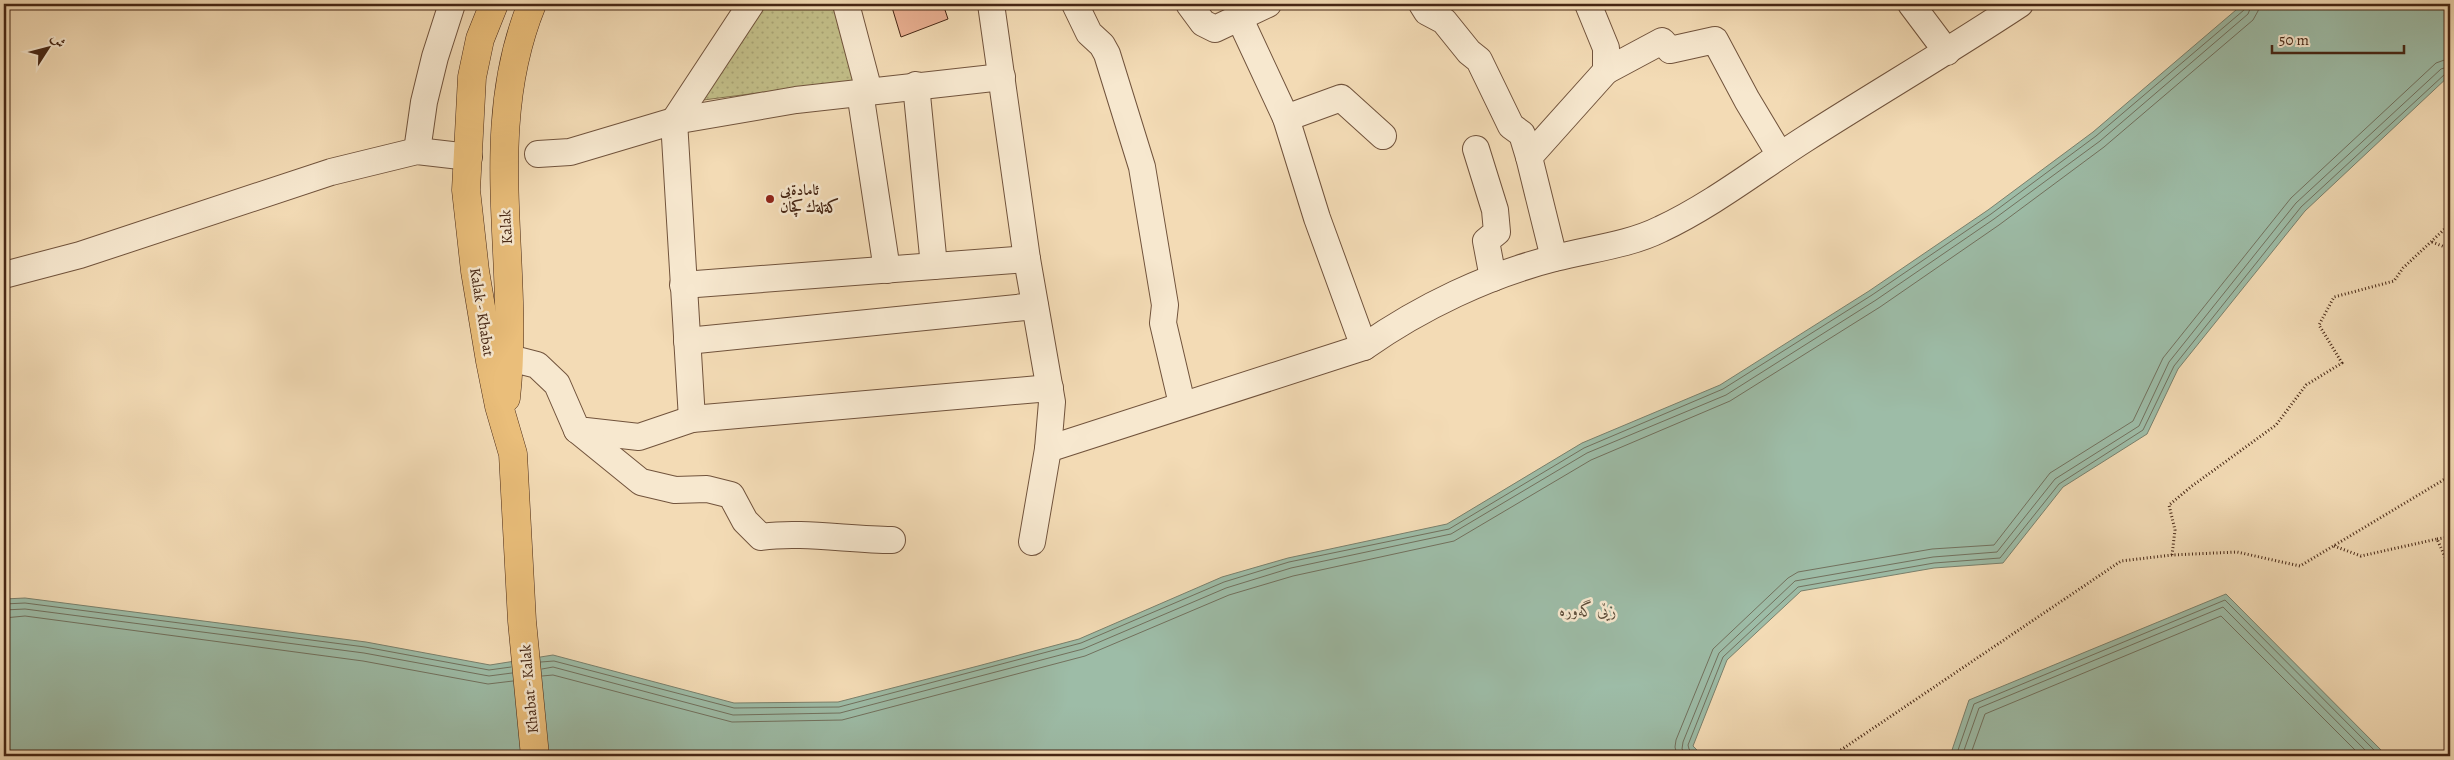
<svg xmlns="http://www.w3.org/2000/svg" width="2454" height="760" font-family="Alegreya,Amiri,serif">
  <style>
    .grass { fill: url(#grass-dots); stroke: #84724e }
    .water { fill: #9dbca7; stroke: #7a806c }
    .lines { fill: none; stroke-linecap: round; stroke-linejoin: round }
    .shore { stroke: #72715e; stroke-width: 1 }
    .building { fill: #e9af91; stroke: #462614 }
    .minor-casing { stroke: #71533c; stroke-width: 28 }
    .major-casing { stroke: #462614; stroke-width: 29 }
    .path { stroke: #462614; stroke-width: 3; stroke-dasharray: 1 2.5; stroke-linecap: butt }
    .minor { stroke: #f7e8cf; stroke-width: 26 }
    .major { stroke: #eabe7a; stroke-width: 28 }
    .poi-dot { fill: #8f2418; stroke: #f7e8cf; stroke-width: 2 }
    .labels { text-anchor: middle; stroke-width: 5; stroke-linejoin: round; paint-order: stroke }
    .poi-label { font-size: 15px; font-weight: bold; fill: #462614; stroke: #f7e8cf; text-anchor: start }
    .street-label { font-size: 15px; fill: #462614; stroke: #f7e8cf }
    .water-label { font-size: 16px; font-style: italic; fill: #5c4c39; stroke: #f7e8cf }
  </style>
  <defs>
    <pattern id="grass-dots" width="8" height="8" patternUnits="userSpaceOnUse" patternTransform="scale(1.25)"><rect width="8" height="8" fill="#c2be88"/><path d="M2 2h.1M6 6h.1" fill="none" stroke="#a8a374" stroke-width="1.8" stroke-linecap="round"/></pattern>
  </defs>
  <rect width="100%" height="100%" fill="#f3dbb5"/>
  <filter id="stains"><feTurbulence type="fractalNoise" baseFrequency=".004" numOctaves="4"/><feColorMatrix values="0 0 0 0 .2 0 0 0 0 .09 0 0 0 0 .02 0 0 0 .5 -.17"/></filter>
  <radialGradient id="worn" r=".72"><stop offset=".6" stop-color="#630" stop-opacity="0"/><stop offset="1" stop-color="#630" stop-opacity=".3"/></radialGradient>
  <!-- grass -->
  <polygon class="grass" points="753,4 836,4 858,80 688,102"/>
  <!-- water -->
  <g class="water">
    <polygon points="2243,4 2450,4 2450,75 2305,211 2178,369 2147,434 2063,487 2003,563 1934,568 1801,591 1727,660 1693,746 1703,756 4,756 4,599 25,598 366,642 490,665 553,655 734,703 838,702 978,666 1079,639 1222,577 1288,558 1447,524 1582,443 1720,385 1869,291 1988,210 2093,132"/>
    <polygon points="2226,594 2387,756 1950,756 1969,700"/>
  </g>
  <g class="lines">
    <!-- shore -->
    <g class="shore">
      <polyline points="4,604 25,603 365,647 489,670 511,667"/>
      <polyline points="4,610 25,609 364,653 489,676 512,673"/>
      <polyline points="4,618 25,616 363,661 488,684 513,681"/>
      <polyline points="541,662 554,661 734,708 839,707 1081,643 1224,582 1289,562 1449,529 1584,448 1723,389 1872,295 1991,214 2096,136 2244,10 2246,4"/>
      <polyline points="542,669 553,667 733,715 840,713 1083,649 1226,588 1291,568 1451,534 1587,453 1726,395 1876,300 1994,219 2100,141 2248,14 2252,4"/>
      <polyline points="542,676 553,675 732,722 842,720 1085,656 1229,595 1293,576 1454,541 1591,460 1730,401 1880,307 1999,225 2104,147 2253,20 2258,11 2260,4"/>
      <polyline points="1677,756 1675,747 1676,740 1713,649 1788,578 1798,572 1932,549 1994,545 2050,473 2133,421 2163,358 2291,198 2436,63 2450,58"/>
      <polyline points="1687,756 1682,749 1683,742 1719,653 1795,581 1933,557 1997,552 2055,479 2139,426 2169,362 2296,203 2441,69 2450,66"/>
      <polyline points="1696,756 1689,749 1688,745 1723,657 1798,587 1934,563 2000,558 2059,484 2143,430 2174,366 2301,207 2445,74 2450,72"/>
      <polyline points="1956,756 1974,704 2225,600 2380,756"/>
      <polyline points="1962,756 1979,708 2223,607 2371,756"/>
      <polyline points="1970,756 1985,714 2221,616 2361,756"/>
    </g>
  </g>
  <!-- building -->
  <polygon class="building" points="891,4 943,4 948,19 901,37"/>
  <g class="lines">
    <!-- minor casing -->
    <g class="minor-casing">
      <g id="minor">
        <polyline points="846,4 869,91"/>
        <polyline points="991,4 1027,259 1052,402 1048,449 1032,542"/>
        <polyline points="1075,4 1089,33 1102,45 1107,54 1142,167 1165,305 1163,323 1182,404"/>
        <polyline points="1189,4 1203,23 1215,29 1268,4"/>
        <polyline points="1422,4 1427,12 1444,21 1469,52 1479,60 1511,126 1522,134 1529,157"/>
        <polyline points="1911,4 1947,52"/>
        <polyline points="1239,17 1286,118 1317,218 1364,347"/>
        <polyline points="1606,71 1662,41 1670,50 1715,40 1747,100 1780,155"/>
        <polyline points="916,85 934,266"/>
        <polyline points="860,92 887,270"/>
        <polyline points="1286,118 1341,98 1383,136"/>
        <polyline points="1476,149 1495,210 1497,232 1486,241 1493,278"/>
        <polyline points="417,151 424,102 435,57 452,4"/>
        <polyline points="538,154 570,152 674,121 796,100 1002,77"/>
        <polyline points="1554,258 1529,157 1606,71 1606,48 1588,4"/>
        <polyline points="4,275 80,255 331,172 417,151 469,157"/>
        <polyline points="683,285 1027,259"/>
        <polyline points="687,341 1035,306"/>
        <polyline points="510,358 537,365 557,384 577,430 639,437 692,419 1050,388"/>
        <polyline points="692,419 674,121 751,4"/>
        <path d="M 577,430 L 641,482 L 675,490 L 707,489 L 731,495 L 745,521 L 761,537 C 800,531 850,540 892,540"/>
        <path d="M 1048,449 L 1364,347 C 1421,307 1488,275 1555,258 C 1590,249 1629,245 1661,229 C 1712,205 1758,169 1805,139 C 1877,93 1949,51 2020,4"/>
      </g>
    </g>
    <!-- major casing -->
    <g class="major-casing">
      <g id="major">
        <polyline points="494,4 480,39 472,77 466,190 475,271 490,361 499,406 513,454 522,621 535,756"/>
        <path d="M 506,398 C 521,264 479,134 532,4"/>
      </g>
    </g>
    <!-- path -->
    <g class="path">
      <polyline points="2432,242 2450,249"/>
      <polyline points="2437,539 2450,537"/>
      <polyline points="2334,546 2361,556 2437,539 2450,568"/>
      <polyline points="2172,555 2175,530 2169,505 2192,486 2276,425 2306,385 2342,363 2319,325 2334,297 2394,281 2403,268 2450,224"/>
      <polyline points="1832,756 2121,561 2172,555 2237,552 2300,566 2450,476"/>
    </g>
    <!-- minor -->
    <use href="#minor" class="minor"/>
    <!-- major -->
    <use href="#major" class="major"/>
  </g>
  <!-- markers -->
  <circle class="poi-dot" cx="770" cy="199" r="5"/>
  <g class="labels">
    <!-- poi labels -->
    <g class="poi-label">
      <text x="780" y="195">ئامادةيى<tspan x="780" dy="17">كةلةك كچان</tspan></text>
    </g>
    <!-- street labels -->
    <g class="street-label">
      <text transform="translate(506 227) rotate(-93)" y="5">Kalak</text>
      <text transform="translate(482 312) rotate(81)" y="5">Kalak - Khabat</text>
      <text transform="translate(529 689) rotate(-95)" y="5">Khabat - Kalak</text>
    </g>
    <!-- water labels -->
    <g class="water-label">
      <text x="1588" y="616">زێی گەورە</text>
    </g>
  </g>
  <!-- margin -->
  <rect width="2454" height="760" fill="none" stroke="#f3dbb5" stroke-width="20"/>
  <rect x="5" y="5" width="2444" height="750" fill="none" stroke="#462614" stroke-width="2.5"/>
  <rect x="10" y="10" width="2434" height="740" fill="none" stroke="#462614"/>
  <!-- north arrow -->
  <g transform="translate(48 48) rotate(54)" stroke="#f7e8cf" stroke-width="4" paint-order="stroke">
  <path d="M0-4L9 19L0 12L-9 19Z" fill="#462614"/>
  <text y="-8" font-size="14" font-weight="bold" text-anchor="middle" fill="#462614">ش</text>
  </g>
  <!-- scale -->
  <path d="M2272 45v8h132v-8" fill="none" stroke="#462614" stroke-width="2.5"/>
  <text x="2279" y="45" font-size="15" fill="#462614" stroke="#f7e8cf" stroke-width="4" paint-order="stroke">50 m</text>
  <rect width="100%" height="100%" filter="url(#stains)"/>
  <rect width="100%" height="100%" fill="url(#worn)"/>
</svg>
